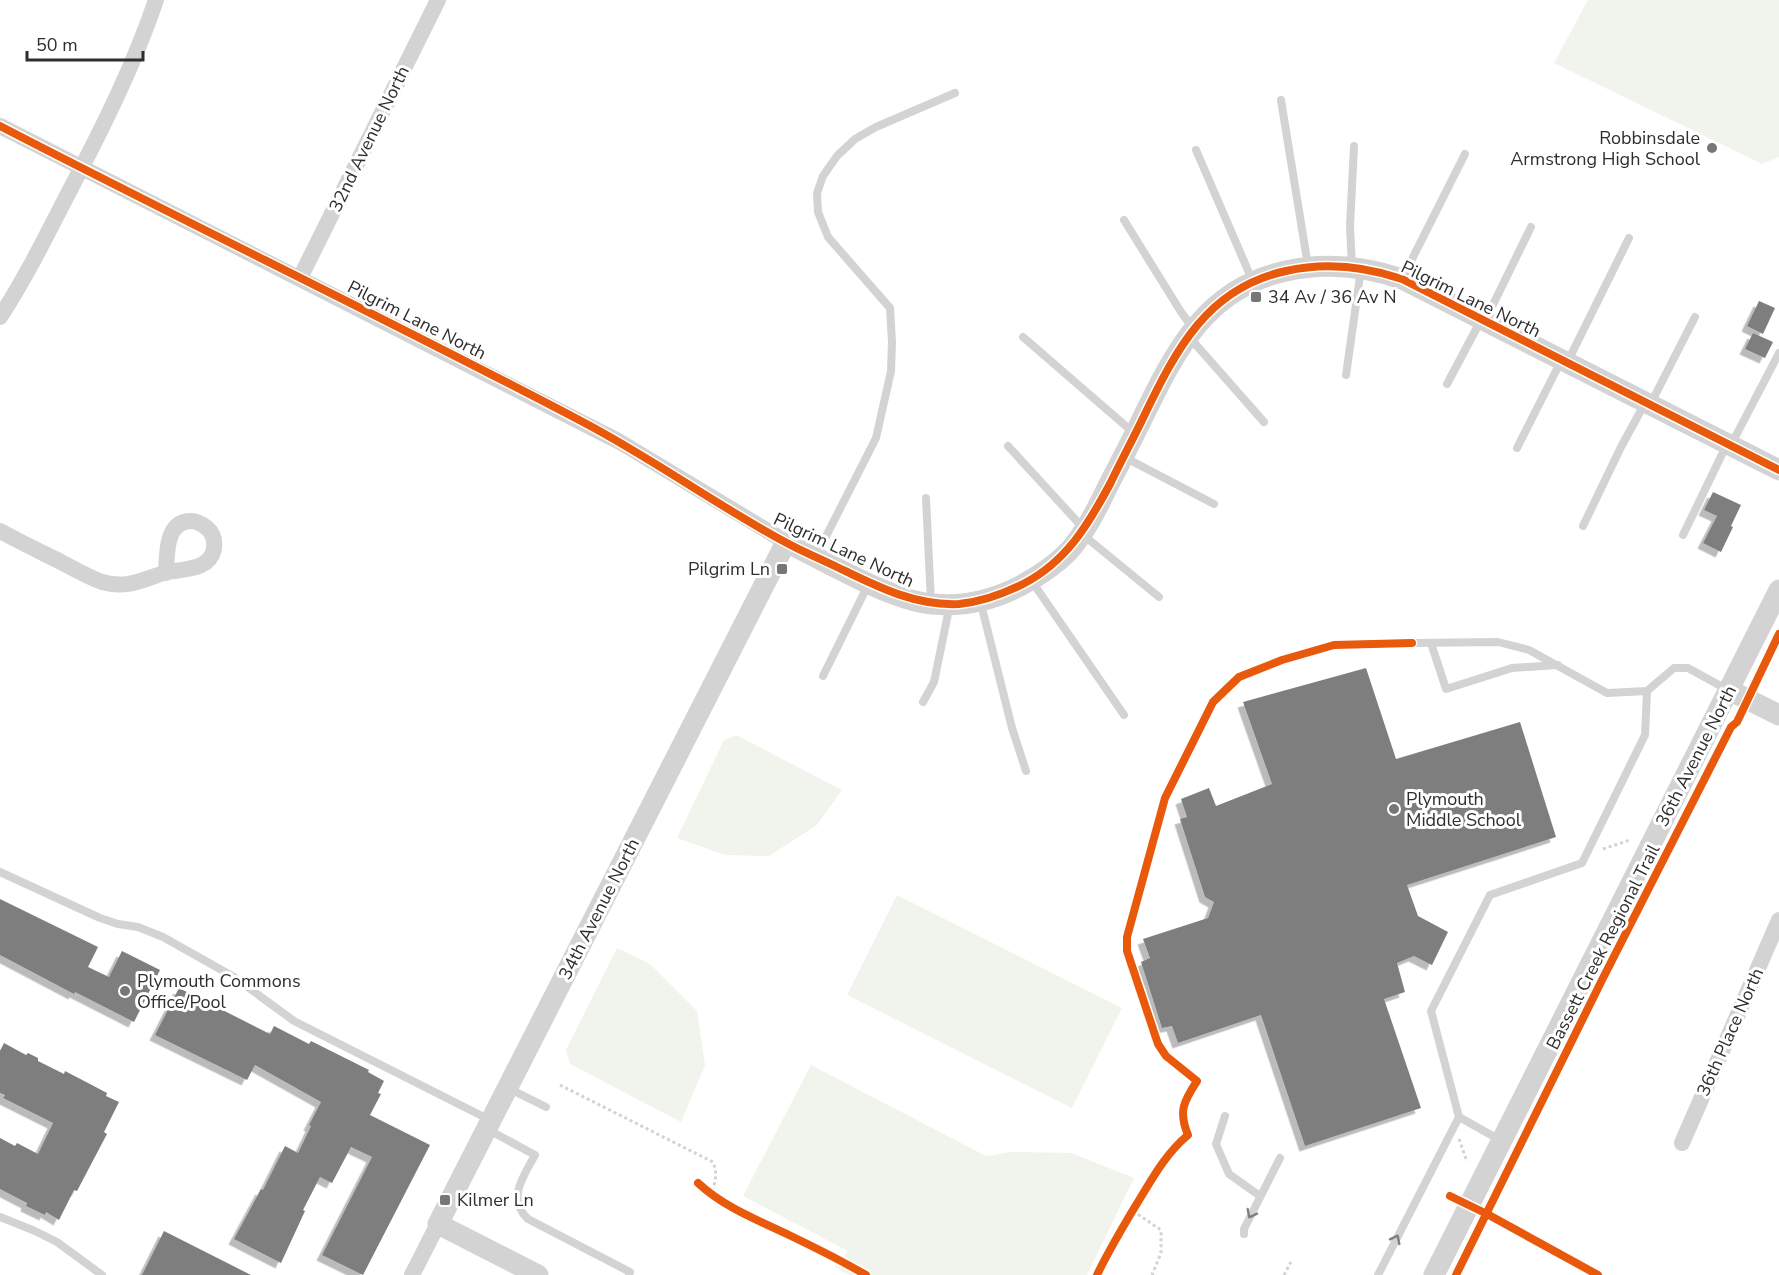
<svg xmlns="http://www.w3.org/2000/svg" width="1779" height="1275" font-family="'Nunito Sans',sans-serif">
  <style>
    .green { fill: #f1f4ec }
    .building { fill: #7e7e7e; filter: url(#shadow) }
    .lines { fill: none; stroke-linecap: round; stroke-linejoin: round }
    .path { stroke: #d3d3d3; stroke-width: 3; stroke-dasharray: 3 3; stroke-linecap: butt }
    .service { stroke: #d3d3d3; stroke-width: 8 }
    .minor { stroke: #d3d3d3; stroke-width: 16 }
    .tertiary { stroke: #d3d3d3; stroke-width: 21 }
    .cycleway-casing { stroke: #fff; stroke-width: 11 }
    .cycleway { stroke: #e8590c; stroke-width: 8 }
    .oneway { stroke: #808080 }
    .poi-dot { fill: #777; stroke: #fff; stroke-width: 2 }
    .labels { text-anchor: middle; stroke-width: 6; stroke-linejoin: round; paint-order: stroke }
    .poi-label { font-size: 18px; fill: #2e2e2e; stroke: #fff; text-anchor: start }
    .street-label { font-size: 18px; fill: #2e2e2e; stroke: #fff }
  </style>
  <defs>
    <filter id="shadow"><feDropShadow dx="-5.5" dy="5.5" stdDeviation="0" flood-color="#0004"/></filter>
  </defs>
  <rect width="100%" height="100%" fill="#fff"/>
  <!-- green -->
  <g class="green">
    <polygon points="1588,0 1779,0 1779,157 1762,164 1554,63"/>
    <polygon points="736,735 842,790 817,825 769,856 725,855 677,838 724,740"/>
    <polygon points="897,895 1122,1008 1072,1108 847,995"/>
    <polygon points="617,948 650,964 697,1011 705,1065 681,1122 570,1064 566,1050"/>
    <polygon points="811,1065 986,1156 1011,1152 1071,1153 1134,1178 1087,1275 849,1275 835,1267 848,1251 743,1196"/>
  </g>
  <!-- building -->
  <g class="building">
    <polygon points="1759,301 1775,308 1763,334 1747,326"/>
    <polygon points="1753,333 1773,342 1765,358 1745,349"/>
    <polygon points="1713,492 1741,505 1731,526 1733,527 1721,552 1703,543 1717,516 1704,510"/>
    <polygon points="1366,668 1396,759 1520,722 1556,837 1407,885 1418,916 1448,932 1432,965 1414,956 1397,963 1405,992 1384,999 1421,1108 1305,1146 1261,1015 1178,1043 1172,1026 1162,1028 1141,962 1150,958 1143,939 1208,918 1214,902 1205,897 1180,819 1187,817 1181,799 1209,788 1216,806 1272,784 1243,702"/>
    <polygon points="0,899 98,947 88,967 109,977 122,951 160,970 134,1022 75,992 74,994 0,955"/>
    <polygon points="179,988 270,1034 274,1026 309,1044 311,1041 369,1070 368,1072 384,1081 378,1093 381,1094 370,1115 430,1145 363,1275 322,1255 372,1157 351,1147 332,1183 320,1177 303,1210 305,1211 281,1263 234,1239 261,1189 263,1190 285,1146 298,1153 311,1126 309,1125 321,1102 255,1065 247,1080 155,1035"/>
    <polygon points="4,1043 26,1055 28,1053 38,1058 38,1061 64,1074 65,1071 88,1083 107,1093 106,1096 119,1102 104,1132 107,1134 77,1191 74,1190 59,1220 46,1212 45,1215 26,1206 27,1203 0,1189 0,1138 15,1146 17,1143 38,1154 53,1123 3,1098 5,1095 0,1093 0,1051"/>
    <polygon points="164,1231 251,1275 142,1275"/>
  </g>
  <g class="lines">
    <!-- path -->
    <g class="path">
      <polyline points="1603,849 1630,840"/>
      <path d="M 560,1085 L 713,1162 C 718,1174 715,1183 711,1195"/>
      <polyline points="1459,1139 1467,1162"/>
      <polyline points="1133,1211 1161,1230 1161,1253 1152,1275"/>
      <polyline points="1284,1275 1292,1260"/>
    </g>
    <!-- service -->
    <g class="service">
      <polyline points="1281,100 1308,266"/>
      <polyline points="1196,150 1253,282"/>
      <polyline points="1124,220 1181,312 1193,328"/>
      <polyline points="1352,267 1350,226 1354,146"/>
      <polyline points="1402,279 1465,154"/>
      <polyline points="1485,321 1531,227"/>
      <polyline points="1023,337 1135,434"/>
      <polyline points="1190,338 1264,422"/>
      <polyline points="1567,363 1629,238"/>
      <polyline points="1346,375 1361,269"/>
      <polyline points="1447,384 1481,320"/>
      <polyline points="1650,405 1695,317"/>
      <polyline points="1731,445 1779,353"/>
      <polyline points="1008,446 1084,529"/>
      <polyline points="1517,448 1561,361"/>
      <polyline points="1124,457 1214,504"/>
      <polyline points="926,498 931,603"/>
      <polyline points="1583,526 1621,447 1645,403"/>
      <polyline points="1082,534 1159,597"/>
      <polyline points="1683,535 1727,444"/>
      <polyline points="816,556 876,438 891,371 892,342 890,308 828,237 818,212 817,193 823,176 837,156 855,139 876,127 955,93"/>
      <polyline points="1031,580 1124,715"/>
      <polyline points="980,600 1012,728 1026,771"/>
      <polyline points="1412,643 1498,642 1529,650 1607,693 1647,691 1674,668 1688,668 1728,690"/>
      <polyline points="1431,643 1446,689 1512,668 1558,665"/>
      <polyline points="823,676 869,583"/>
      <polyline points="923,702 934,682 950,604"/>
      <polyline points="0,872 100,918 118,924 138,927 163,937 234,977 294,1021 490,1120"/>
      <polyline points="508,1088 546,1107"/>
      <polyline points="1225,1116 1216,1144 1229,1174 1260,1196"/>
      <polyline points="1459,1117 1500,1140"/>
      <path d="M 487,1129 L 535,1155 C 524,1176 506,1198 528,1219 L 630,1272 L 629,1275"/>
      <polyline points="0,1217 35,1231 57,1242 102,1275"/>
      <polyline points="1244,1234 1244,1229 1280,1158"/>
      <polyline points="1378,1275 1459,1117 1431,1011 1490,895 1582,863 1645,735 1647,691"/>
    </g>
    <!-- minor -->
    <g class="minor">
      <polyline points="0,126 620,442 786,542"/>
      <polyline points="300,278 438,0"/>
      <path d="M 0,317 C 27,276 48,232 71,188 C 103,127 134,65 156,0"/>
      <path d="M 0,531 C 20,542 41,552 61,562 C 74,569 88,577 102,582 C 127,589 142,580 164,573 C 181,568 209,572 214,549 C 215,541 213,533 207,528 C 202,524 197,521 191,521 C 165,521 167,555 166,573"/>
      <polyline points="1682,1143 1779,920"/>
      <polyline points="412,1275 438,1224"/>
    </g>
    <!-- tertiary -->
    <g class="tertiary">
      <polyline points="1729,690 1779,715"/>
      <path d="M 538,1275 L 438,1224 L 786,542 C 825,561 890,600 932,604 C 962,607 993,600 1020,586 C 1037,577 1054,566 1068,552 C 1085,533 1097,509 1108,486 C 1120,463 1132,440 1143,417 C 1176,350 1206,288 1286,271 C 1326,262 1364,266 1402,279 L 1779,470"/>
      <polyline points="1434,1275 1779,590"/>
    </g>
    <!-- cycleway casing -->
    <g class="cycleway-casing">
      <g id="cycleway">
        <path d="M 0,126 C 193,226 389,320 581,421 C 652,458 716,505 785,542 C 803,552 821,559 839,568 C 878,587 915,606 959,604 C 981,602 1003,594 1023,584 C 1066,562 1088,525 1110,484 C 1121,461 1133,439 1144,416 C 1176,350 1207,288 1286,271 C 1326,262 1363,266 1402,279 L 1779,470"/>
        <path d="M 698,1183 C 725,1208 758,1220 791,1236 C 816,1248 842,1261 866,1275"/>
        <polyline points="1450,1196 1487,1214 1598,1275"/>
        <path d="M 1097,1275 C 1108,1252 1120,1232 1133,1210 C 1150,1183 1163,1156 1188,1135 C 1178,1111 1184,1101 1197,1081 L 1166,1056 L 1158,1044 L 1127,951 L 1127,937 L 1165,798 L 1213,702 L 1239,677 L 1282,660 L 1334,645 L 1412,643"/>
        <polyline points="1456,1275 1602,980 1731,727 1737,722 1779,634"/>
      </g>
    </g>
    <!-- cycleway -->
    <use href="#cycleway" class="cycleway"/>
  </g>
  <!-- one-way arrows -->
  <defs><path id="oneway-chevron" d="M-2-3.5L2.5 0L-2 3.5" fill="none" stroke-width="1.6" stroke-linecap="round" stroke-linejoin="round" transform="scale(1.5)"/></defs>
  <g class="oneway">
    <use href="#oneway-chevron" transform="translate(1251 1214) rotate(117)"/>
    <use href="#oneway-chevron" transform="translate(1396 1239) rotate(-63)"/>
  </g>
  <!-- markers -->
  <g class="poi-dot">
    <circle cx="1712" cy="148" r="6"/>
    <rect x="1250" y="291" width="12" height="12" rx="3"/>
    <rect x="776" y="563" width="12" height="12" rx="3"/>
    <circle cx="1394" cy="809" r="6"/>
    <circle cx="125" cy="991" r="6"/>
    <rect x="439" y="1194" width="12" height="12" rx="3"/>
  </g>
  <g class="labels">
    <!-- poi labels -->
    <g class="poi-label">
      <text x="1700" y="144" text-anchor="end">Robbinsdale<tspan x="1700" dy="21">Armstrong High School</tspan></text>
      <text x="1268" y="303">34 Av / 36 Av N</text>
      <text x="770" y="575" text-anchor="end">Pilgrim Ln</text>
      <text x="1406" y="805">Plymouth<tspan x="1406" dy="21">Middle School</tspan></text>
      <text x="137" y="987">Plymouth Commons<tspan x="137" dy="21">Office/Pool</tspan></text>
      <text x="457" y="1206">Kilmer Ln</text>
    </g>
    <!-- street labels -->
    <g class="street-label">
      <text transform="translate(369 139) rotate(-64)" y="6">32nd Avenue North</text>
      <text transform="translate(1471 299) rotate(26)" y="6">Pilgrim Lane North</text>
      <text transform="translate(417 320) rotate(27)" y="6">Pilgrim Lane North</text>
      <text transform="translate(844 550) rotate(25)" y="6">Pilgrim Lane North</text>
      <text transform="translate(1696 756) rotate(-63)" y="6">36th Avenue North</text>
      <text transform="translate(599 909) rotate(-63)" y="6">34th Avenue North</text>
      <text transform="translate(1603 947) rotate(-63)" y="6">Bassett Creek Regional Trail</text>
      <text transform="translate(1730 1032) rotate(-66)" y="6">36th Place North</text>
    </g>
  </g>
  <!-- scale -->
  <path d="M27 51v9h116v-9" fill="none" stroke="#2e2e2e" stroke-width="3"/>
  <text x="36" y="51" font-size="18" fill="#2e2e2e" stroke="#ffffff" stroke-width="4.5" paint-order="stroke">50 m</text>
</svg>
